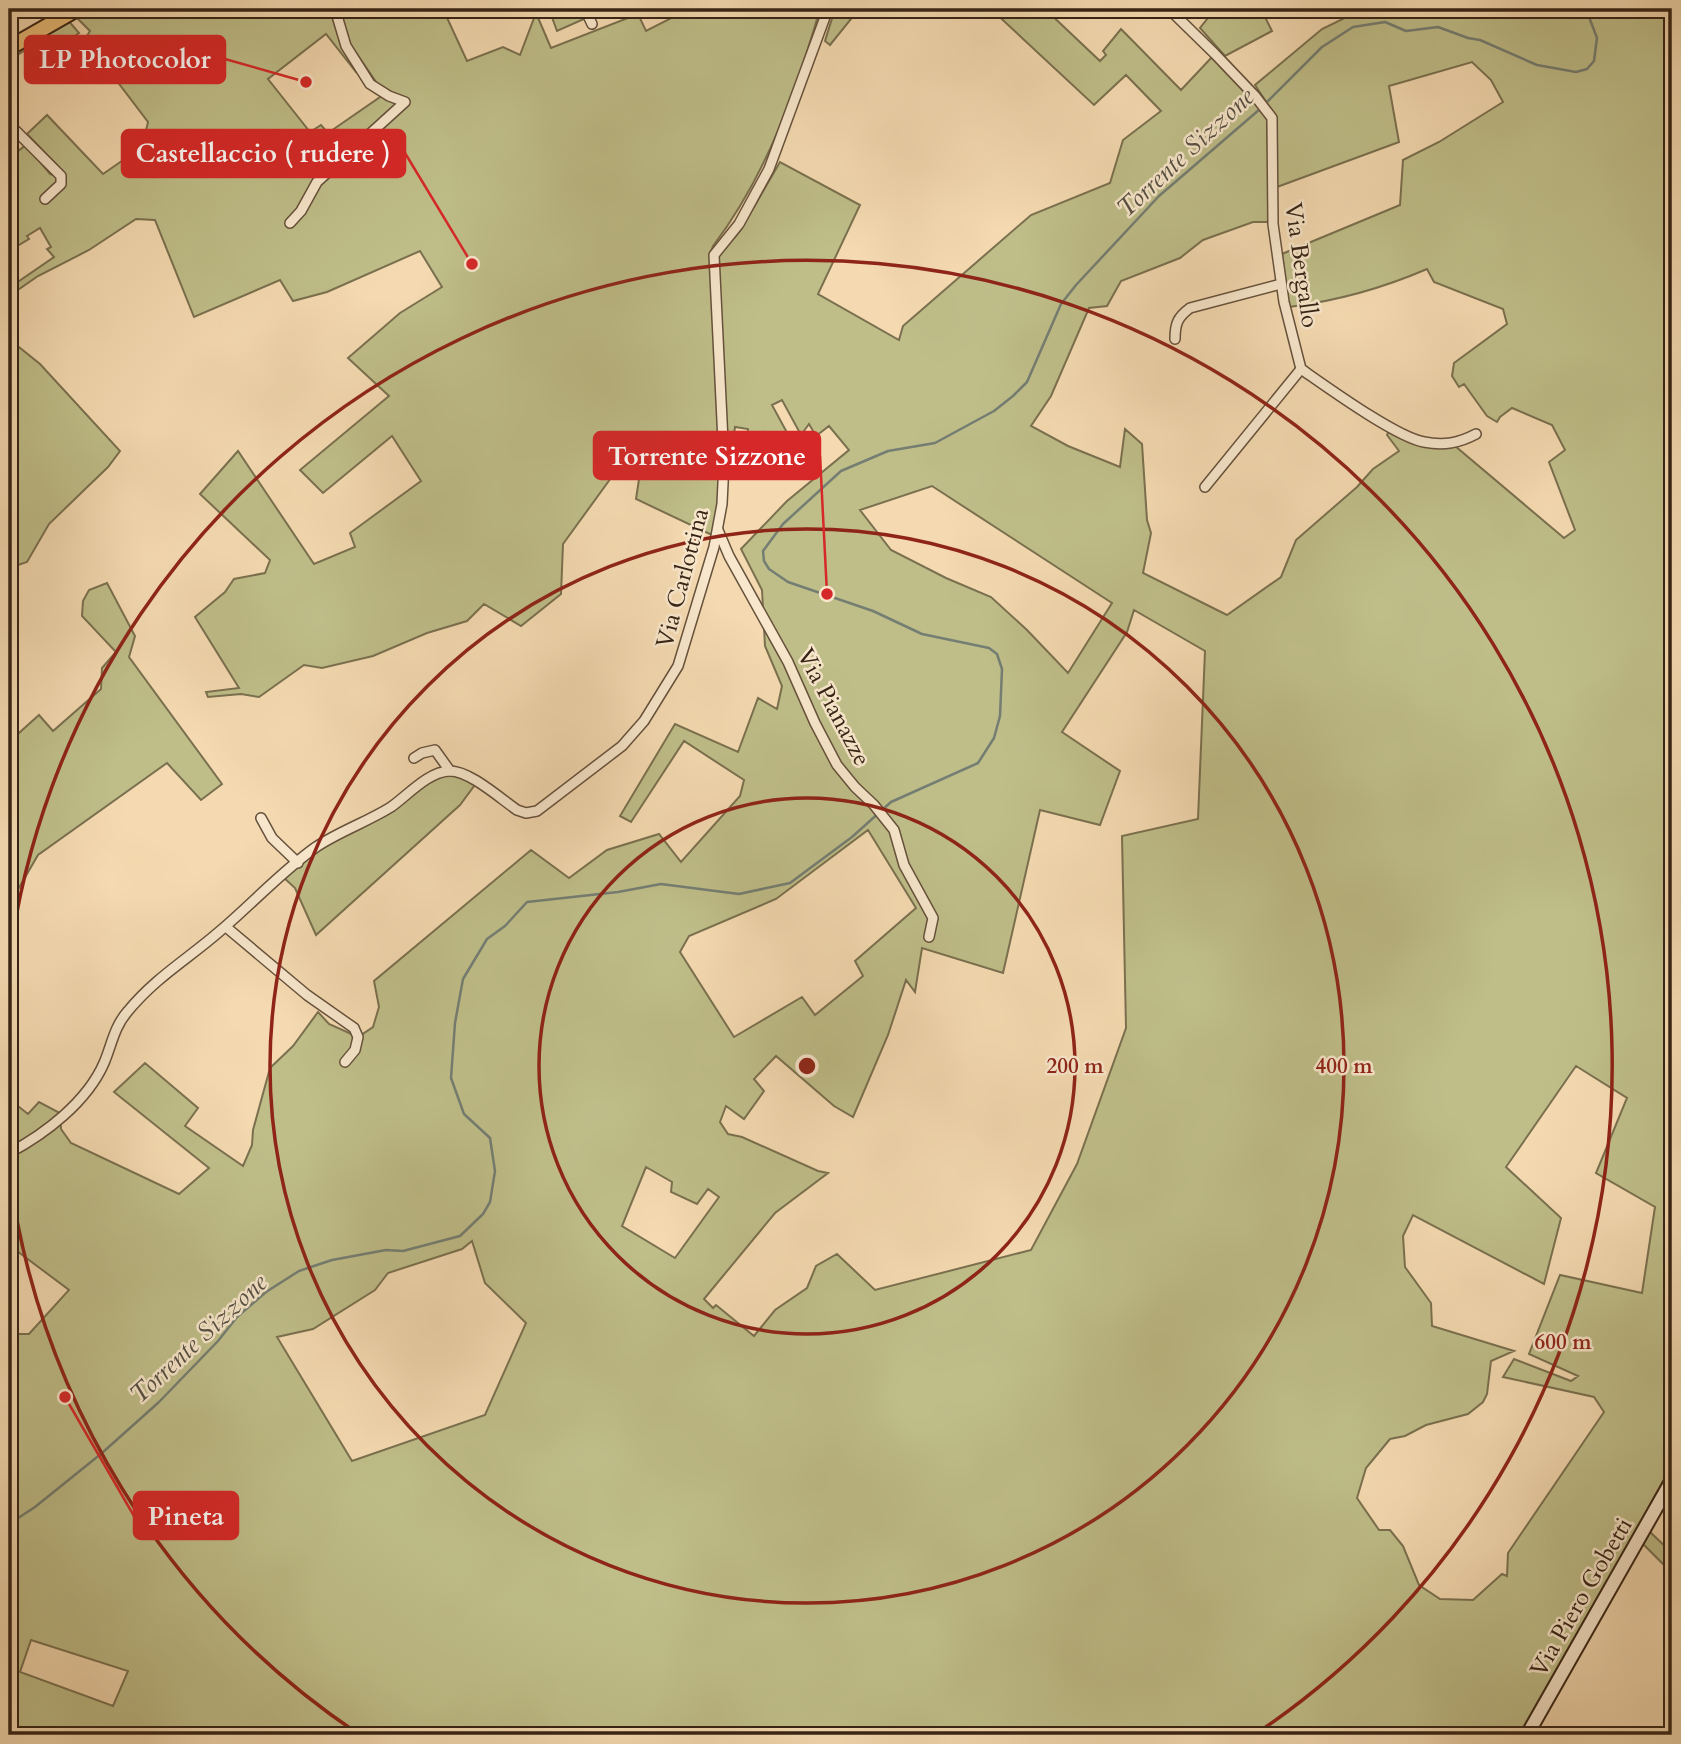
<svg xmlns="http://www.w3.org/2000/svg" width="1681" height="1744" font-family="Cardo,serif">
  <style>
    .green { fill: #bfbe89; stroke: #7a704f; stroke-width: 2; fill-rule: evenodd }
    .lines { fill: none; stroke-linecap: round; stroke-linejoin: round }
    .stream { stroke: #747e73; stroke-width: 2.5 }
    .street-casing { stroke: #66513c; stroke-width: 12 }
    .secondary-casing { stroke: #362315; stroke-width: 16 }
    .primary-casing { stroke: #362315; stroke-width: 18 }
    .street { stroke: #f8e7cc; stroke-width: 9 }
    .secondary { stroke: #f8e7cc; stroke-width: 12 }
    .primary { stroke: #eabd78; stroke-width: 14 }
    .ring { fill: none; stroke: #8f2418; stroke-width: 3.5 }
    .labels { text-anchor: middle; stroke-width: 5; stroke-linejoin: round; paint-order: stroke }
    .street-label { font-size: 24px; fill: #362315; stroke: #f8e7cc }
    .water-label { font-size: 26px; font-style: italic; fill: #555044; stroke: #f8e7cc }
    .centre { fill: #8f2418; stroke: #f8e7cc; stroke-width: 3.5 }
    .ring-label { font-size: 21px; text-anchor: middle; font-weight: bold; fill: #8f2418; stroke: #f8e7cc; stroke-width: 5; stroke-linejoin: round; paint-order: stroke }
    .leader { fill: none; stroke: #d62828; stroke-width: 2.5 }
    .callout-dot { fill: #d62828; stroke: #f8e7cc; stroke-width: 2.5 }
    .callout { fill: #d62828; stroke: #d62828; stroke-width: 2.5 }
    .callout-label { font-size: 26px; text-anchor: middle; font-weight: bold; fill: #fff }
  </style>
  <rect width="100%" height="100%" fill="#f5dab1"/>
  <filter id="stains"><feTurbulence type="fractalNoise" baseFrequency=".00286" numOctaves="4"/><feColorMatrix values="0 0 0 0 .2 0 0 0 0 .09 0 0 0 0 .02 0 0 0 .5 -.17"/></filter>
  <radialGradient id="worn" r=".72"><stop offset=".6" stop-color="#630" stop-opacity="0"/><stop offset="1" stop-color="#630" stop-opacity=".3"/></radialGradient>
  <!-- green -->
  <g class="green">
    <path d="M 89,9 L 330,9 L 338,35 L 359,70 L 356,72 L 326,34 L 268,79 L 310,132 L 321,125 L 328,133 L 380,97 L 383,92 L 350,44 L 339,9 L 443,9 L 467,61 L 503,47 L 520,55 L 536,13 L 551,48 L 638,14 L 646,31 L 689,9 L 695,9 L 701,18 L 712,13 L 711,9 L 820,9 C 796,92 766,176 713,246 L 711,252 C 716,342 731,448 712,535 L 636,499 L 643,453 L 614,449 L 616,471 L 563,544 L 561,594 L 521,626 L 484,604 L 467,621 L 427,633 L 373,656 L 322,668 L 304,665 L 259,697 L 241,694 L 208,697 L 206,692 L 239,688 L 195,617 L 225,592 L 234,579 L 265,573 L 270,560 L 200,494 L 238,451 L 314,564 L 355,547 L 350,533 L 421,481 L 392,436 L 323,493 L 300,470 L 389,396 L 348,358 L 400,313 L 442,287 L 420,251 L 327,292 L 293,301 L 280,280 L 194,317 L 155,220 L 136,219 L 89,250 L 38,276 L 9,296 L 9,288 L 54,257 L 47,249 L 51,247 L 40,228 L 27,236 L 29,239 L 9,251 L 9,158 L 26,145 L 50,174 L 53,175 L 59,167 L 27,134 L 47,115 L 103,174 L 142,147 L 148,122 L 85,39 L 90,31 L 75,16 Z"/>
    <polygon points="549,9 580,9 584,19 557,31"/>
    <polygon points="835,9 859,9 830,45 825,41"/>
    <path d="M 991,9 L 1045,9 L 1100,61 L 1106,55 L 1103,51 L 1121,29 L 1181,90 L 1212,57 L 1255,102 L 1267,119 L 1270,222 L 1253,222 L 1203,240 L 1180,258 L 1121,281 L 1107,306 L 1089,308 L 1051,396 L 1031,426 L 1068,446 L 1120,467 L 1125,429 L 1142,444 L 1147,520 L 1151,533 L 1143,573 L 1227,615 L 1281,577 L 1296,540 L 1357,487 L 1373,469 L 1399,451 L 1387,435 L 1390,429 L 1455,446 L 1564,538 L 1575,530 L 1549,462 L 1565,450 L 1552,425 L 1512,408 L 1500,417 L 1497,422 L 1487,416 L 1464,384 L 1459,387 L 1452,376 L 1454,363 L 1507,324 L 1503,309 L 1434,282 L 1427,269 C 1383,288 1336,301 1289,307 L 1282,254 L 1400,205 L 1403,160 L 1439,142 L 1503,102 L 1491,80 L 1472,62 L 1389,86 L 1399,142 L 1277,187 L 1277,118 L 1255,85 L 1322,29 L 1363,9 L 1672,9 L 1672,1465 L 1522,1735 L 9,1735 L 9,1334 L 29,1334 L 69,1290 L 9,1245 L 9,1099 L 28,1114 L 39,1102 L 60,1113 L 61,1129 L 71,1143 L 179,1194 L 209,1168 L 114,1092 L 145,1063 L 198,1108 L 185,1126 L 243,1166 L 252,1145 L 253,1130 L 270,1068 L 293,1046 L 318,1012 L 329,1024 L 358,1037 L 373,1027 L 379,1007 L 374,981 L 531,850 L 569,878 L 607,850 L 659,834 L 681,862 L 740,796 L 744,780 L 684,741 L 631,822 L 620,816 L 675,724 L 738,752 L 758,698 L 777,709 L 782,686 L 765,646 L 762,590 L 741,549 L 787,501 L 849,450 L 829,426 L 816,436 L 809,424 L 801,435 L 782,400 L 772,405 L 791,440 L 775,453 L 764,432 L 746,445 L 748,429 L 735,427 L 731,455 L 726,456 L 718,257 L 740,231 L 780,162 L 860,205 L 818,294 L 899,340 L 903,326 L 1031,215 L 1110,183 L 1123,140 L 1161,111 L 1126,75 L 1094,105 ZM 932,486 L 1112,603 L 1068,673 L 1027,630 L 991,597 L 946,578 L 891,550 L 860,510 ZM 1134,610 L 1205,651 L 1198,819 L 1122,836 L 1126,1028 L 1077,1164 L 1031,1250 L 875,1290 L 837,1254 L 816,1266 L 807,1288 L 775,1310 L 754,1336 L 716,1305 L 713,1308 L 704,1299 L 775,1213 L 828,1173 L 818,1171 L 742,1137 L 728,1134 L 720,1122 L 726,1106 L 744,1119 L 764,1091 L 754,1079 L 776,1056 L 834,1106 L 853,1117 L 888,1035 L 906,980 L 915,992 L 922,948 L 1003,973 L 1040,810 L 1100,825 L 1120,771 L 1062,732 L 1127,632 ZM 868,830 L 916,908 L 855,961 L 863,976 L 815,1015 L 802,997 L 734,1037 L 680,952 L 689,936 L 776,899 ZM 1576,1066 L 1627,1098 L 1596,1173 L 1655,1207 L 1642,1293 L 1560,1275 L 1529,1354 L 1578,1376 L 1571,1381 L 1514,1359 L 1503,1377 L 1594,1397 L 1604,1412 L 1508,1553 L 1507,1576 L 1502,1574 L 1473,1600 L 1440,1599 L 1419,1585 L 1403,1546 L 1390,1530 L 1379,1530 L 1357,1498 L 1366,1468 L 1390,1439 L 1405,1436 L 1426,1425 L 1468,1414 L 1483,1402 L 1487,1394 L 1491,1361 L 1514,1351 L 1432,1326 L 1431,1303 L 1405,1267 L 1403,1236 L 1413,1215 L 1544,1284 L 1561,1218 L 1506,1167 ZM 646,1167 L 672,1182 L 671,1192 L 697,1204 L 708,1189 L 719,1197 L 675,1258 L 622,1226 ZM 472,1241 L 485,1283 L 526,1323 L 485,1415 L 352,1461 L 277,1337 L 313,1329 L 375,1290 L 388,1273 L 462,1249 ZM 31,1640 L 128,1671 L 113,1706 L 20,1672 Z"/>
    <polygon points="1196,9 1261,9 1272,31 1225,56 1200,28 1207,19"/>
    <polygon points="67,19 79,33 45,56 35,66 32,62 36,59 29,48 9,60 9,54"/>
    <polygon points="9,339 40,364 120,451 108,467 49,524 27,562 9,568"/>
    <polygon points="107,583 135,636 129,657 222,784 201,800 167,763 38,855 9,905 9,742 39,715 53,731 101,689 102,668 116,652 82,616 83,601 89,590"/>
    <polygon points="444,771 477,782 460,805 316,935 295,888 282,876 298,863"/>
    <polygon points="1648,1530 1672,1553 1672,1573 1642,1543"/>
  </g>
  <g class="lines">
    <!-- stream -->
    <g class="stream">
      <polyline points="1265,104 1322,47 1353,27 1385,22 1406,31 1438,27 1468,38 1480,40 1537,65 1576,72 1587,69 1594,61 1597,38 1586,9"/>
      <polyline points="9,1524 35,1507 102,1453 159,1402 218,1341 237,1317 266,1292 299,1271 332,1260 386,1250 403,1251 460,1236 483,1214 490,1202 495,1171 490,1138 464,1114 451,1078 455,1023 463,979 487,939 505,926 527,902 618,892 661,884 739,894 790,883 852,837 891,802 978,763 994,738 1000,716 1002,669 997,654 989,648 922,634 873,611 788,582 769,569 764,561 763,551 783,524 841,471 888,451 935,443 994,411 1013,396 1027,382 1061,304 1076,285 1159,196 1260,109"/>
    </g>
    <!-- street casing -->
    <g class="street-casing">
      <g id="street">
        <polyline points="585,9 592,24"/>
        <polyline points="1049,9 1052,12"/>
        <path d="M 1169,9 L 1215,54 L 1255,96 L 1272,118 L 1273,224 L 1284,302 L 1301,369 C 1327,387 1396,437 1424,442 C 1444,446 1459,443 1476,434"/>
        <polyline points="9,124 61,176 61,184 45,199"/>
        <polyline points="290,223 301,211 317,182 405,102 389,96 370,84 346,46 335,9"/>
        <path d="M 1175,339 C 1175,323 1178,317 1190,308 L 1281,284"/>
        <polyline points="1205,487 1301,369"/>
        <polyline points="718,530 729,556 788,662 815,723 837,765 855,787 874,805 894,830 904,865 933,918 929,937"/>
        <polyline points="414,758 422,753 435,750 450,771"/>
        <polyline points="261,818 272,838 298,863"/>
        <polyline points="226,927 307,995 354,1028 358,1037 355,1050 345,1062"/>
        <path d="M 9,1153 C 45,1134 87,1102 104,1063 C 112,1044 114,1027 128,1011 C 156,977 188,959 220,931 C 252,904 282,871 316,847 C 340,831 367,822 391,807 C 408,795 428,772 449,771 C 469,770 501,799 517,810 L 526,813 L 537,811 L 622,746 L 644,721 L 678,666 L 714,547 L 722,504 L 724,462 L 714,255 L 739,224 L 769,169 L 828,9"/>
      </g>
    </g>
    <!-- secondary casing -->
    <g class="secondary-casing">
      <polyline id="secondary" points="1527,1735 1672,1480"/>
    </g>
    <!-- primary casing -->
    <g class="primary-casing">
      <polyline id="primary" points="9,48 77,9"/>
    </g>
    <!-- street -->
    <use href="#street" class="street"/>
    <!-- secondary -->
    <use href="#secondary" class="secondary"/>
    <!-- primary -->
    <use href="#primary" class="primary"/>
  </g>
  <!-- distance rings -->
  <g class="ring">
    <circle cx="807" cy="1066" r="268"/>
    <circle cx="807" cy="1066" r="537"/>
    <path d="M357 1733A805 805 0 0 1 9 1171M9 961A805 805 0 1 1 1257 1733"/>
  </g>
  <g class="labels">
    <!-- street labels -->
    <g class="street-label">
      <text transform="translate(1302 265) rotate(82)" y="8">Via Bergallo</text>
      <text transform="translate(682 578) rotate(-75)" y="8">Via Carlottina</text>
      <text transform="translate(834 707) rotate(62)" y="8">Via Pianazze</text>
      <text transform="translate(1581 1597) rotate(-60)" y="8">Via Piero Gobetti</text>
    </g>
    <!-- water labels -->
    <g class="water-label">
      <text transform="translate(1185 152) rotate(-43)" y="9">Torrente Sizzone</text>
      <text transform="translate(198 1338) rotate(-43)" y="9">Torrente Sizzone</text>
    </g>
  </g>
  <circle cx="807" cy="1066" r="10" class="centre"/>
  <g class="ring-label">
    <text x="1075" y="1073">200 m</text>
    <text x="1344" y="1073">400 m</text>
    <text x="1563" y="1349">600 m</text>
  </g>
  <!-- callouts -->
  <path class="leader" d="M306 82L225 59M472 264L405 153M827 594L820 456M65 1397L134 1516"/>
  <g class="callout-dot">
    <circle cx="306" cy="82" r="7"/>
    <circle cx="472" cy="264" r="7"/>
    <circle cx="827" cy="594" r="7"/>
    <circle cx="65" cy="1397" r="7"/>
  </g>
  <g class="callout">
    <rect x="25" y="36" width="200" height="47" rx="7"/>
    <rect x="122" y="130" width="283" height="47" rx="7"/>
    <rect x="594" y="432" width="226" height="47" rx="7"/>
    <rect x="134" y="1492" width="104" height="47" rx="7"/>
  </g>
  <g class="callout-label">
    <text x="125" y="68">LP Photocolor</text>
    <text x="263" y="162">Castellaccio ( rudere )</text>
    <text x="707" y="465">Torrente Sizzone</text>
    <text x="186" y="1525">Pineta</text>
  </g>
  <!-- margin -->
  <rect width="1681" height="1744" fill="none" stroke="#f5dab1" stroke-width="35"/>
  <rect x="10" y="10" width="1660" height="1723" fill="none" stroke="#362315" stroke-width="3.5"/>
  <rect x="18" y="18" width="1646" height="1709" fill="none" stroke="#362315" stroke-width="2"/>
  <rect width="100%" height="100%" filter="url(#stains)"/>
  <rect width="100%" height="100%" fill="url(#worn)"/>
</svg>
